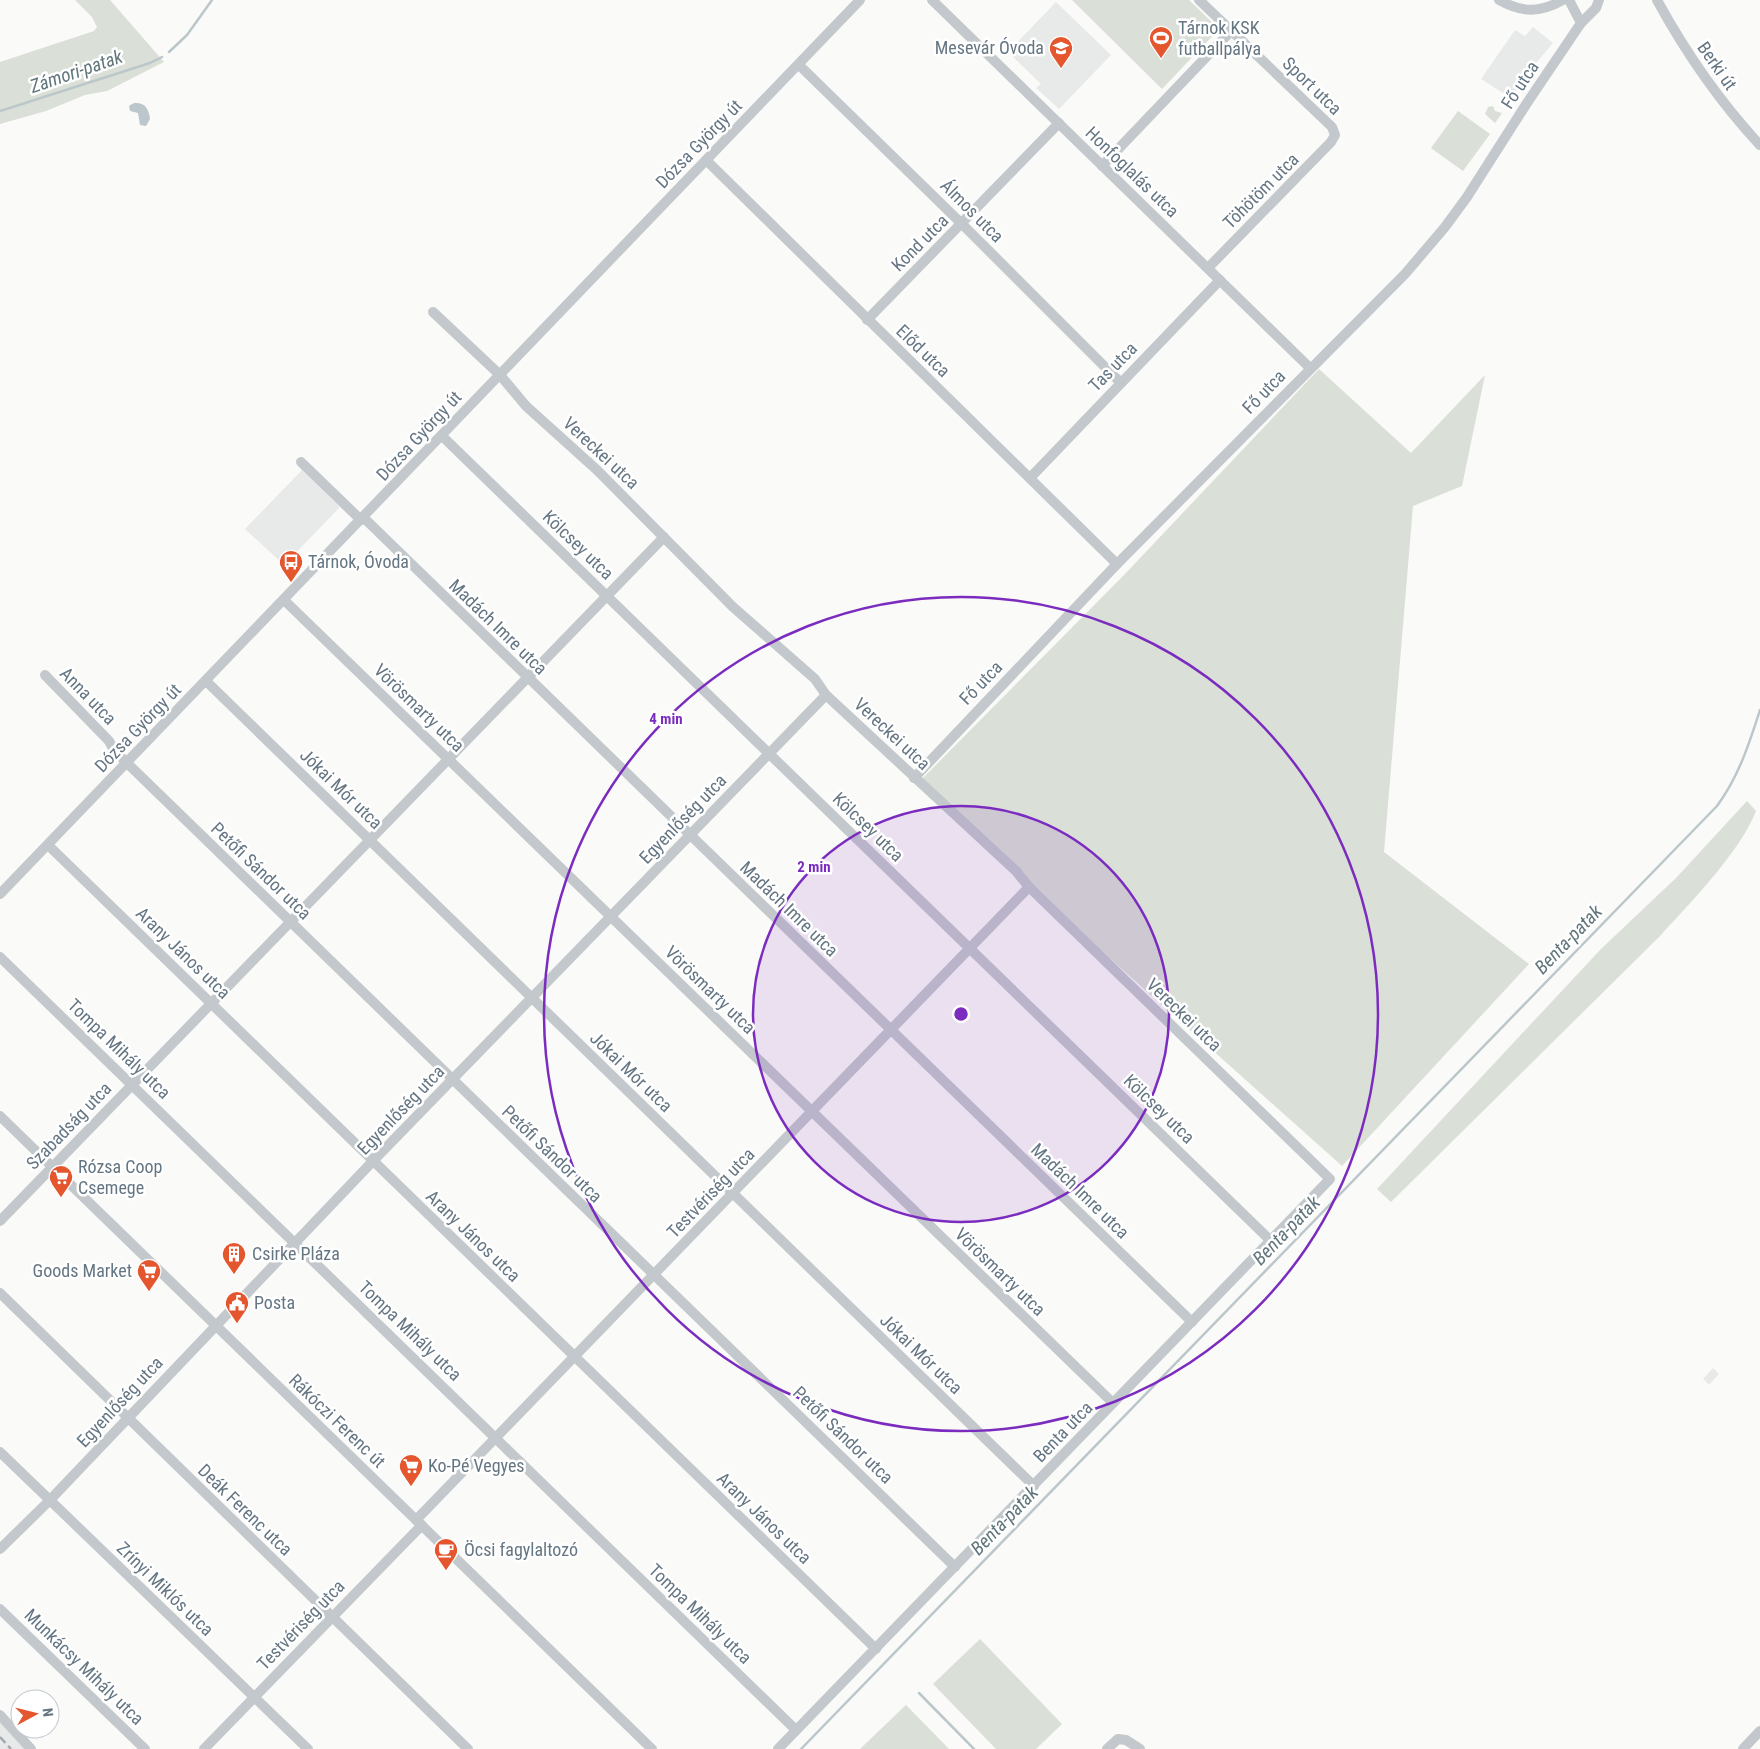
<svg xmlns="http://www.w3.org/2000/svg" width="1760" height="1749" font-family="'Roboto Condensed',sans-serif">
  <style>
    .built { fill: #e8e9e9 }
    .green { fill: #dadfd7 }
    .water { fill: #bbc7cb }
    .lines { fill: none; stroke-linecap: round; stroke-linejoin: round }
    .stream { stroke: #bbc7cb; stroke-width: 2.5 }
    .minor { stroke: #c3c8cc; stroke-width: 10 }
    .rail { stroke: #a2aab0; stroke-width: 2.5; stroke-dasharray: 8 4; stroke-linecap: butt }
    .ring { fill: none; stroke: #7b2cbf; stroke-width: 2.5 }
    .labels { text-anchor: middle; stroke-width: 5; stroke-linejoin: round; paint-order: stroke }
    .poi-label { font-size: 18px; fill: #657683; stroke: #fff; text-anchor: start }
    .street-label { font-size: 18px; fill: #657683; stroke: #fff }
    .water-label { font-size: 19px; font-style: italic; fill: #60757c; stroke: #fff }
    .centre { fill: #7b2cbf; stroke: #fff; stroke-width: 2.5 }
    .ring-label { font-size: 15px; text-anchor: middle; font-weight: bold; fill: #7b2cbf; stroke: #fff; stroke-width: 5; stroke-linejoin: round; paint-order: stroke }
  </style>
  <rect width="100%" height="100%" fill="#fafaf8"/>
  <!-- built -->
  <g class="built">
    <polygon points="1056,2 1111,55 1059,109 1036,88 1041,84 1008,52"/>
    <polygon points="1533,27 1553,43 1515,88 1517,90 1511,98 1481,79 1515,30 1525,36"/>
    <polygon points="302,470 340,507 284,565 245,529"/>
    <polygon points="1713,1368 1719,1374 1709,1385 1703,1379"/>
    <polygon points="0,1712 34,1749 0,1749"/>
  </g>
  <!-- green -->
  <g class="green">
    <polygon points="75,0 110,0 164,62 107,91 85,95 46,111 0,124 0,62 94,31 97,27 92,17"/>
    <polygon points="1072,0 1189,0 1219,29 1162,89"/>
    <polygon points="1493,106 1495,111 1502,113 1495,123 1485,114 1488,107"/>
    <polygon points="1458,111 1490,134 1463,171 1431,148"/>
    <polygon points="1319,369 1411,453 1485,375 1462,486 1413,506 1384,852 1529,964 1342,1166 916,785 1124,575"/>
    <path d="M 1747,801 L 1756,811 C 1740,852 1690,903 1660,936 L 1391,1202 L 1377,1189 L 1601,949 L 1677,877 Z"/>
    <polygon points="980,1639 1062,1724 1036,1749 996,1749 933,1684"/>
    <polygon points="906,1705 949,1749 860,1749"/>
  </g>
  <!-- water -->
  <path class="water" d="M 134,103 C 145,102 149,109 150,119 L 146,126 L 140,125 L 138,113 L 130,111 L 129,106 Z"/>
  <g class="lines">
    <!-- stream -->
    <g class="stream">
      <polyline points="169,52 187,35 212,0"/>
      <polyline points="0,111 150,63 162,57"/>
      <polyline points="919,1693 974,1749"/>
      <path d="M 801,1749 L 1717,806 C 1739,776 1749,744 1760,710"/>
    </g>
    <!-- minor -->
    <g class="minor">
      <polyline points="932,0 1310,368"/>
      <polyline points="1199,0 1332,127 1335,135 1331,142 1208,268"/>
      <path d="M 1499,0 C 1522,13 1540,13 1563,0"/>
      <polyline points="1569,0 1581,23"/>
      <path d="M 1657,0 C 1686,53 1719,101 1760,145"/>
      <polyline points="799,65 962,224 1121,383"/>
      <polyline points="707,161 1117,564"/>
      <polyline points="1102,166 1231,31"/>
      <polyline points="433,312 500,375 526,406 597,470 733,607 815,679 826,695 1016,871 1029,887 1330,1179 778,1749"/>
      <polyline points="867,320 1059,123"/>
      <polyline points="442,436 1271,1241"/>
      <polyline points="301,462 361,520"/>
      <polyline points="1030,478 1220,280"/>
      <polyline points="364,518 1192,1322"/>
      <polyline points="284,600 1113,1403"/>
      <polyline points="45,675 109,741 114,750 127,763 955,1567"/>
      <polyline points="206,681 1034,1486"/>
      <polyline points="914,778 1117,564 1405,274 1445,227 1467,197 1527,103 1581,23 1596,8 1599,0"/>
      <polyline points="48,845 876,1649"/>
      <polyline points="0,894 860,0"/>
      <polyline points="0,957 796,1730"/>
      <polyline points="0,1116 652,1749"/>
      <polyline points="0,1221 664,537"/>
      <polyline points="0,1293 468,1749"/>
      <polyline points="0,1452 308,1749"/>
      <polyline points="416,1520 1029,887"/>
      <polyline points="0,1549 49,1501 373,1161 826,695"/>
      <polyline points="0,1609 145,1749"/>
      <polyline points="0,1715 31,1749"/>
      <polyline points="204,1749 422,1525"/>
      <polyline points="1107,1749 1118,1739 1126,1740 1140,1749"/>
      <polyline points="1743,1749 1760,1731"/>
    </g>
    <!-- rail -->
    <polyline class="rail" points="0,1737 11,1749"/>
  </g>
  <!-- distance rings -->
  <circle cx="961" cy="1014" r="208" fill="#7b2cbf" fill-opacity=".12"/>
  <g class="ring">
    <circle cx="961" cy="1014" r="208"/>
    <circle cx="961" cy="1014" r="417"/>
  </g>
  <!-- icons -->
  <defs>
    <g id="stadium-pin" transform="scale(1.25)"><path d="M0 17L-7.5 6A9.5 9.5 0 1 1 7.5 6Z" fill="#e4572e" stroke="#fff"/><path d="M0-5a6.5 5 0 1 0 0 10a6.5 5 0 1 0 0-10ZM-3.5-1.8h7v3.6h-7Z" fill="#fff"/></g>
    <g id="school-pin" transform="scale(1.25)"><path d="M0 17L-7.5 6A9.5 9.5 0 1 1 7.5 6Z" fill="#e4572e" stroke="#fff"/><path d="M0-5L7-2L0 1L-7-2ZM-4 1L0 2.5L4 1V4Q0 6-4 4Z" fill="#fff"/></g>
    <g id="bus-pin" transform="scale(1.25)"><path d="M0 17L-7.5 6A9.5 9.5 0 1 1 7.5 6Z" fill="#e4572e" stroke="#fff"/><path d="M-5-6H5V4H4V6H2V4H-2V6H-4V4H-5ZM-3.5-4V0h7V-4ZM-3.5 1.2v1.5H-2V1.2ZM2 1.2v1.5H3.5V1.2Z" fill="#fff"/></g>
    <g id="supermarket-pin" transform="scale(1.25)"><path d="M0 17L-7.5 6A9.5 9.5 0 1 1 7.5 6Z" fill="#e4572e" stroke="#fff"/><path d="M-6-5.5h2.5l.6 2H6L4.5 2H-2.5L-4.4-4H-6ZM-1.5 3.2a1.3 1.3 0 1 0 .1 0ZM3 3.2a1.3 1.3 0 1 0 .1 0Z" fill="#fff"/></g>
    <g id="building-pin" transform="scale(1.25)"><path d="M0 17L-7.5 6A9.5 9.5 0 1 1 7.5 6Z" fill="#e4572e" stroke="#fff"/><path d="M-4-6H4V6H1V3H-1V6H-4ZM-2.5-4.3h1.7v1.8h-1.7ZM.8-4.3h1.7v1.8H.8ZM-2.5-1h1.7V.8h-1.7ZM.8-1h1.7V.8H.8Z" fill="#fff"/></g>
    <g id="civic-pin" transform="scale(1.25)"><path d="M0 17L-7.5 6A9.5 9.5 0 1 1 7.5 6Z" fill="#e4572e" stroke="#fff"/><path d="M-.6-6.5H3V-4.5H.6V-3L4-1V1h2V6H-6V1h2V-1L-.6-3ZM-1.2 2.5V6h2.4V2.5Z" fill="#fff"/></g>
    <g id="cafe-pin" transform="scale(1.25)"><path d="M0 17L-7.5 6A9.5 9.5 0 1 1 7.5 6Z" fill="#e4572e" stroke="#fff"/><path d="M-5.5-4.5H6V0H3Q3 3.5 0 3.5H-2.5Q-5.5 3.5-5.5 0ZM3-3.2v2h1.7v-2ZM-6 4.5H4V6H-6Z" fill="#fff"/></g>
  </defs>
  <g fill-rule="evenodd">
    <use href="#stadium-pin" x="1161" y="38"/>
    <use href="#school-pin" x="1061" y="48"/>
    <use href="#bus-pin" x="291" y="562"/>
    <use href="#supermarket-pin" x="61" y="1177"/>
    <use href="#building-pin" x="234" y="1254"/>
    <use href="#supermarket-pin" x="149" y="1271"/>
    <use href="#civic-pin" x="237" y="1303"/>
    <use href="#supermarket-pin" x="411" y="1466"/>
    <use href="#cafe-pin" x="446" y="1550"/>
  </g>
  <g class="labels">
    <!-- poi labels -->
    <g class="poi-label">
      <text x="1178" y="34">Tárnok KSK<tspan x="1178" dy="21">futballpálya</tspan></text>
      <text x="1044" y="54" text-anchor="end">Mesevár Óvoda</text>
      <text x="308" y="568">Tárnok, Óvoda</text>
      <text x="78" y="1173">Rózsa Coop<tspan x="78" dy="21">Csemege</tspan></text>
      <text x="252" y="1260">Csirke Pláza</text>
      <text x="132" y="1277" text-anchor="end">Goods Market</text>
      <text x="254" y="1309">Posta</text>
      <text x="428" y="1472">Ko-Pé Vegyes</text>
      <text x="464" y="1556">Öcsi fagylaltozó</text>
    </g>
    <!-- street labels -->
    <g class="street-label">
      <text transform="translate(1717 66) rotate(55)" y="6">Berki út</text>
      <text transform="translate(1520 85) rotate(-57)" y="6">Fő utca</text>
      <text transform="translate(1312 86) rotate(44)" y="6">Sport utca</text>
      <text transform="translate(699 144) rotate(-46)" y="6">Dózsa György út</text>
      <text transform="translate(1132 172) rotate(44)" y="6">Honfoglalás utca</text>
      <text transform="translate(1261 191) rotate(-45)" y="6">Töhötöm utca</text>
      <text transform="translate(972 211) rotate(45)" y="6">Álmos utca</text>
      <text transform="translate(920 243) rotate(-45)" y="6">Kond utca</text>
      <text transform="translate(923 351) rotate(44)" y="6">Előd utca</text>
      <text transform="translate(1113 367) rotate(-46)" y="6">Tas utca</text>
      <text transform="translate(1264 392) rotate(-46)" y="6">Fő utca</text>
      <text transform="translate(419 436) rotate(-47)" y="6">Dózsa György út</text>
      <text transform="translate(601 453) rotate(43)" y="6">Vereckei utca</text>
      <text transform="translate(578 545) rotate(44)" y="6">Kölcsey utca</text>
      <text transform="translate(498 627) rotate(44)" y="6">Madách Imre utca</text>
      <text transform="translate(981 683) rotate(-46)" y="6">Fő utca</text>
      <text transform="translate(88 696) rotate(46)" y="6">Anna utca</text>
      <text transform="translate(419 708) rotate(44)" y="6">Vörösmarty utca</text>
      <text transform="translate(138 728) rotate(-46)" y="6">Dózsa György út</text>
      <text transform="translate(892 734) rotate(43)" y="6">Vereckei utca</text>
      <text transform="translate(341 789) rotate(44)" y="6">Jókai Mór utca</text>
      <text transform="translate(683 819) rotate(-46)" y="6">Egyenlőség utca</text>
      <text transform="translate(868 827) rotate(44)" y="6">Kölcsey utca</text>
      <text transform="translate(261 871) rotate(44)" y="6">Petőfi Sándor utca</text>
      <text transform="translate(789 909) rotate(44)" y="6">Madách Imre utca</text>
      <text transform="translate(183 953) rotate(44)" y="6">Arany János utca</text>
      <text transform="translate(710 990) rotate(44)" y="6">Vörösmarty utca</text>
      <text transform="translate(1184 1015) rotate(44)" y="6">Vereckei utca</text>
      <text transform="translate(119 1049) rotate(44)" y="6">Tompa Mihály utca</text>
      <text transform="translate(631 1072) rotate(44)" y="6">Jókai Mór utca</text>
      <text transform="translate(1159 1109) rotate(44)" y="6">Kölcsey utca</text>
      <text transform="translate(401 1110) rotate(-46)" y="6">Egyenlőség utca</text>
      <text transform="translate(69 1126) rotate(-46)" y="6">Szabadság utca</text>
      <text transform="translate(552 1154) rotate(44)" y="6">Petőfi Sándor utca</text>
      <text transform="translate(1080 1191) rotate(44)" y="6">Madách Imre utca</text>
      <text transform="translate(711 1193) rotate(-46)" y="6">Testvériség utca</text>
      <text transform="translate(473 1236) rotate(44)" y="6">Arany János utca</text>
      <text transform="translate(1000 1272) rotate(44)" y="6">Vörösmarty utca</text>
      <text transform="translate(410 1331) rotate(44)" y="6">Tompa Mihály utca</text>
      <text transform="translate(921 1354) rotate(44)" y="6">Jókai Mór utca</text>
      <text transform="translate(120 1402) rotate(-47)" y="6">Egyenlőség utca</text>
      <text transform="translate(337 1421) rotate(44)" y="6">Rákóczi Ferenc út</text>
      <text transform="translate(1063 1432) rotate(-46)" y="6">Benta utca</text>
      <text transform="translate(843 1435) rotate(44)" y="6">Petőfi Sándor utca</text>
      <text transform="translate(245 1510) rotate(44)" y="6">Deák Ferenc utca</text>
      <text transform="translate(764 1518) rotate(44)" y="6">Arany János utca</text>
      <text transform="translate(165 1589) rotate(44)" y="6">Zrínyi Miklós utca</text>
      <text transform="translate(700 1614) rotate(44)" y="6">Tompa Mihály utca</text>
      <text transform="translate(301 1625) rotate(-46)" y="6">Testvériség utca</text>
      <text transform="translate(84 1667) rotate(44)" y="6">Munkácsy Mihály utca</text>
    </g>
    <!-- water labels -->
    <g class="water-label">
      <text transform="translate(76 71) rotate(-19)" y="7">Zámori-patak</text>
      <text transform="translate(1568 939) rotate(-46)" y="7">Benta-patak</text>
      <text transform="translate(1286 1230) rotate(-46)" y="7">Benta-patak</text>
      <text transform="translate(1004 1520) rotate(-46)" y="7">Benta-patak</text>
    </g>
  </g>
  <circle cx="961" cy="1014" r="8" class="centre"/>
  <g class="ring-label">
    <text x="666" y="724">4 min</text>
    <text x="814" y="872">2 min</text>
  </g>
  <!-- north arrow -->
  <g transform="translate(35 1714) rotate(83)"><circle r="24" fill="#ffffff" stroke="#c1c8cd"/>
  <path d="M0-4L9 19L0 12L-9 19Z" fill="#e4572e"/>
  <text y="-8" font-size="14" font-weight="bold" text-anchor="middle" fill="#657683">N</text>
  </g>
</svg>
